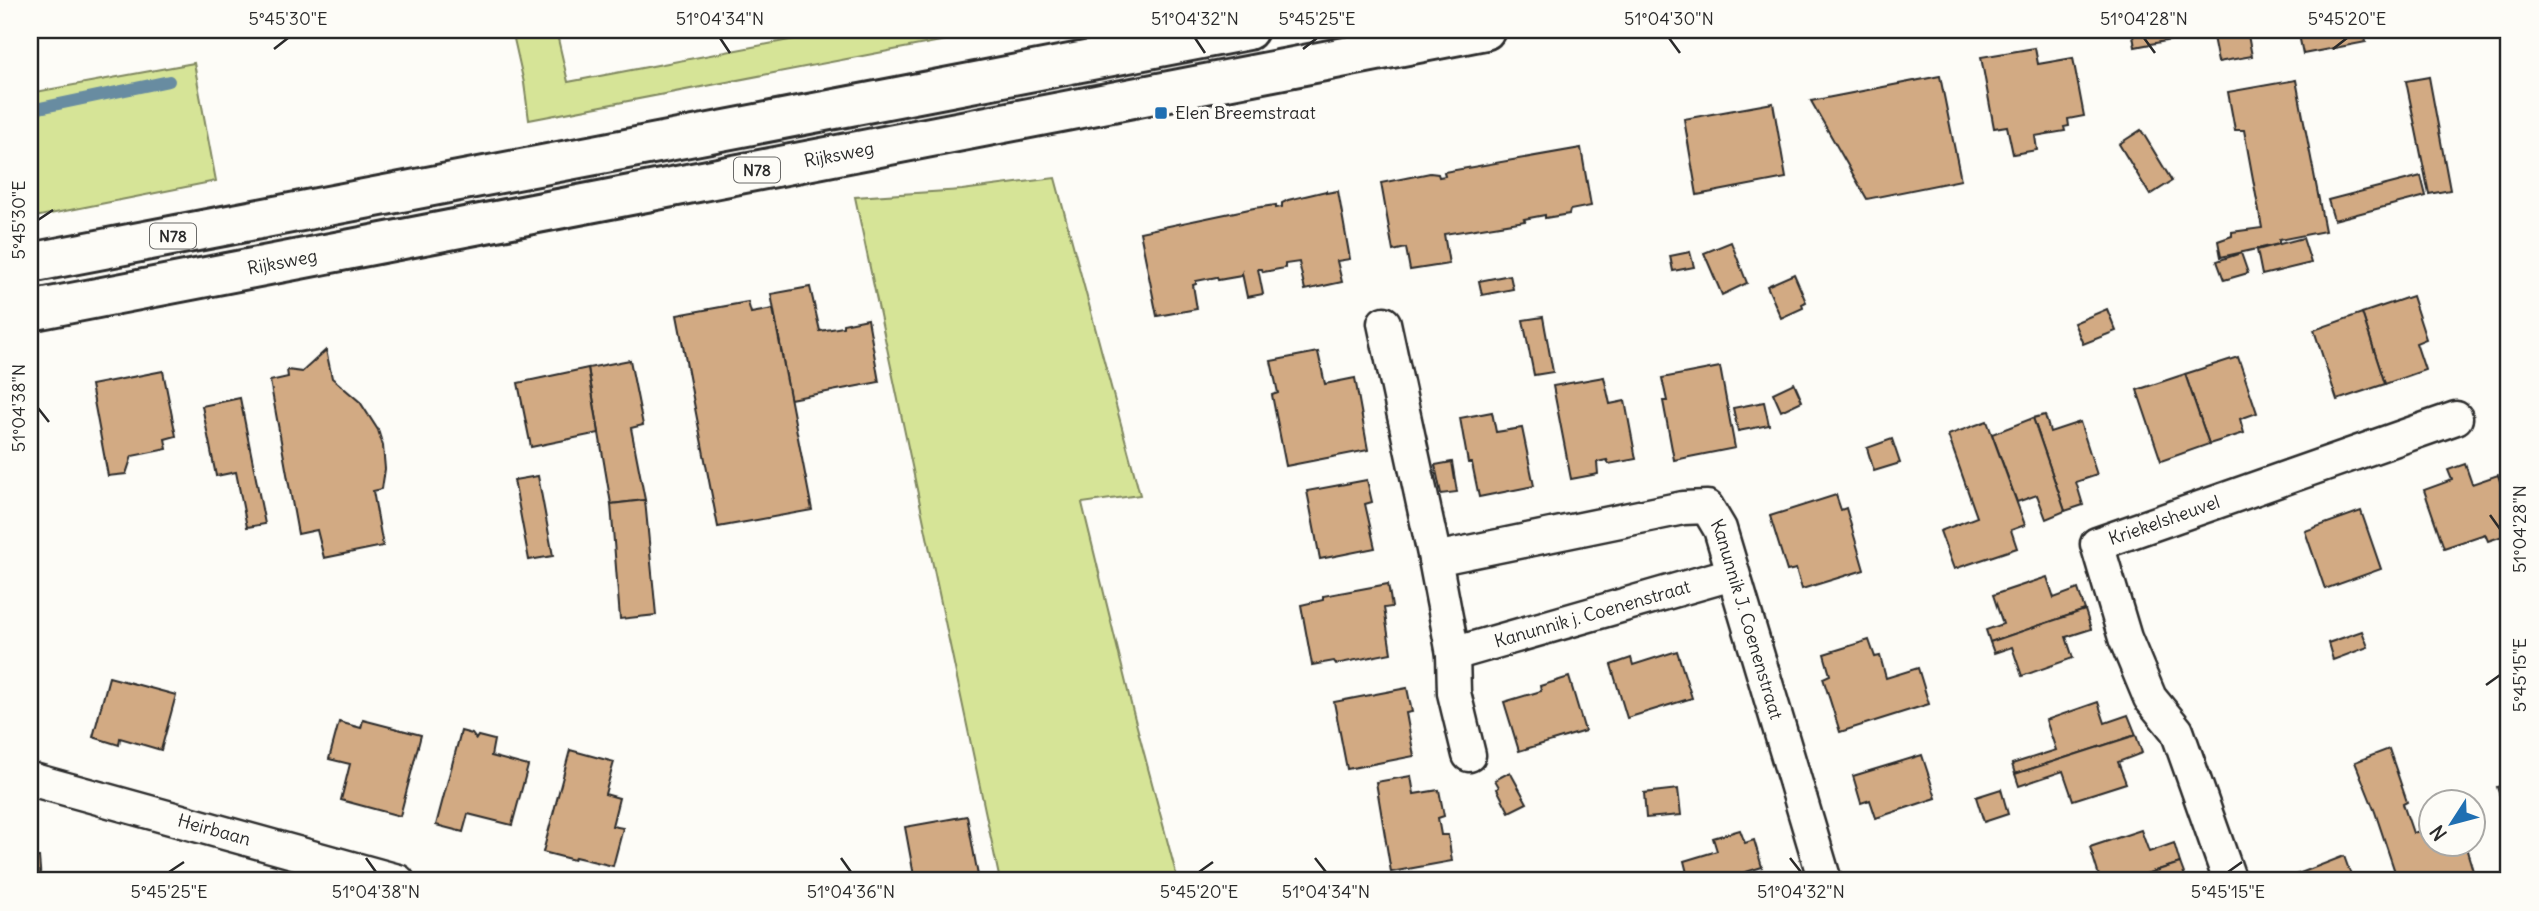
<svg xmlns="http://www.w3.org/2000/svg" width="2539" height="911" font-family="Delius,sans-serif">
  <style>
    .green { fill: #d6e497; stroke: #808861; stroke-width: 2 }
    .lines { fill: none; stroke-linecap: round; stroke-linejoin: round }
    .stream { stroke: #688ca1; stroke-width: 12 }
    .building { fill: #d2aa83; stroke: #2b2b2b; stroke-width: 2 }
    .minor-casing { stroke: #2b2b2b; stroke-width: 37 }
    .primary-casing { stroke: #2b2b2b; stroke-width: 44 }
    .minor { stroke: #fdfcf7; stroke-width: 32 }
    .primary { stroke: #fdfcf7; stroke-width: 38 }
    .ticks { fill: none; stroke: #2b2b2b; stroke-width: 2.5 }
    .poi-dot { fill: #1f6fb2; stroke: #fdfcf7; stroke-width: 2.5 }
    .labels { text-anchor: middle; stroke-width: 7; stroke-linejoin: round; paint-order: stroke }
    .shield { fill: #fdfcf7; stroke: #6a6a68; stroke-width: 2 }
    .shield-label { font-size: 16px; font-weight: bold; fill: #2b2b2b }
    .poi-label { font-size: 18px; fill: #2b2b2b; stroke: #fdfcf7; text-anchor: start }
    .street-label { font-size: 18px; fill: #2b2b2b; stroke: #fdfcf7 }
    .neatline { fill: none; stroke: #2b2b2b; stroke-width: 2.5 }
    .ticks-label { font-size: 18px; text-anchor: middle; fill: #2b2b2b }
  </style>
  <rect width="100%" height="100%" fill="#fdfcf7"/>
  <filter id="ink" filterUnits="userSpaceOnUse"><feTurbulence type="fractalNoise" baseFrequency=".0143" numOctaves="2"/><feDisplacementMap in="SourceGraphic" scale="14" xChannelSelector="R" yChannelSelector="G"/><feConvolveMatrix kernelMatrix="1 2 1 2 8 2 1 2 1" color-interpolation-filters="sRGB"/></filter>
  <g filter="url(#ink)">
    <!-- green -->
    <g class="green">
      <polygon points="512,30 556,30 568,82 842,30 998,30 529,120 524,83"/>
      <polygon points="194,63 216,181 30,218 30,93"/>
      <polygon points="1055,178 1140,495 1082,503 1132,708 1178,881 1000,881 855,197 962,190"/>
    </g>
    <g class="lines">
      <!-- stream -->
      <polyline class="stream" points="30,110 169,81"/>
    </g>
    <!-- building -->
    <g class="building">
      <polygon points="2132,30 2247,30 2252,56 2218,62 2212,32 2135,47"/>
      <polygon points="2298,30 2364,30 2366,42 2303,54"/>
      <polygon points="2035,48 2038,64 2073,58 2084,116 2068,119 2069,126 2064,127 2065,131 2035,136 2037,150 2013,154 2007,126 1994,128 1981,57"/>
      <polygon points="1940,76 1961,180 1867,199 1811,101"/>
      <polygon points="2429,77 2450,190 2429,194 2406,81"/>
      <polygon points="2296,80 2325,231 2279,240 2279,244 2221,257 2218,241 2232,236 2232,232 2262,228 2244,130 2235,130 2228,92"/>
      <polygon points="1773,103 1786,178 1697,195 1684,119"/>
      <polygon points="2141,130 2172,181 2150,195 2119,144"/>
      <polygon points="1581,148 1591,206 1570,210 1569,214 1545,218 1545,215 1524,219 1525,221 1444,234 1449,264 1410,270 1406,248 1393,251 1381,183 1430,173 1438,174 1439,177 1445,176 1444,172"/>
      <polygon points="2421,176 2426,196 2334,220 2328,200"/>
      <polygon points="1326,191 1326,193 1338,191 1350,259 1337,261 1342,282 1305,290 1299,262 1285,264 1285,268 1263,272 1262,269 1258,269 1263,294 1247,297 1242,273 1241,276 1218,280 1217,277 1196,281 1196,284 1193,285 1197,309 1157,316 1140,232 1254,208 1276,205 1276,208 1282,207 1282,203 1288,200"/>
      <polygon points="2303,238 2311,263 2262,275 2257,250"/>
      <polygon points="1731,242 1747,283 1722,295 1704,253"/>
      <polygon points="1690,252 1694,267 1673,271 1670,256"/>
      <polygon points="2241,253 2248,273 2224,280 2217,261"/>
      <polygon points="1794,274 1806,302 1802,304 1803,308 1781,318 1767,286"/>
      <polygon points="1510,275 1513,289 1482,295 1479,281"/>
      <polygon points="810,287 820,331 843,327 843,324 868,319 879,382 790,399 771,294"/>
      <polygon points="2412,296 2426,339 2416,343 2425,370 2385,384 2362,313"/>
      <polygon points="748,302 751,313 773,309 812,510 718,527 677,315"/>
      <polygon points="2107,309 2116,331 2083,344 2074,323"/>
      <polygon points="2362,313 2385,384 2337,400 2314,330"/>
      <polygon points="1543,317 1553,372 1534,375 1523,320"/>
      <polygon points="326,350 332,378 360,402 378,430 383,446 385,469 382,489 373,491 383,546 324,558 317,530 298,534 270,381 288,377 287,370 302,372"/>
      <polygon points="1318,352 1325,384 1355,378 1368,450 1286,466 1272,395 1278,393 1271,361"/>
      <polygon points="2238,357 2257,413 2240,419 2244,433 2209,444 2185,374"/>
      <polygon points="630,360 643,425 631,428 645,500 611,504 588,368"/>
      <polygon points="1720,367 1735,448 1674,460 1663,401 1667,401 1662,378"/>
      <polygon points="588,368 599,433 531,447 518,383"/>
      <polygon points="163,371 176,436 165,439 167,449 132,456 126,474 108,476 91,385"/>
      <polygon points="2185,374 2209,444 2161,461 2137,390"/>
      <polygon points="1604,377 1610,404 1625,401 1636,459 1609,464 1607,460 1597,462 1598,474 1571,479 1553,386"/>
      <polygon points="1794,383 1802,401 1781,411 1773,393"/>
      <polygon points="240,398 265,524 247,527 236,472 216,476 202,406"/>
      <polygon points="1764,402 1769,425 1738,431 1733,408"/>
      <polygon points="1492,412 1496,432 1522,428 1534,486 1479,497 1472,463 1468,463 1460,418"/>
      <polygon points="2045,415 2050,432 2080,422 2097,475 2076,482 2083,505 2065,511 2033,418"/>
      <polygon points="2033,418 2065,511 2046,519 2037,495 2017,502 1992,434"/>
      <polygon points="1987,421 2025,525 2011,530 2017,548 1954,569 1940,531 1977,517 1948,435"/>
      <polygon points="1892,439 1900,463 1874,471 1867,448"/>
      <polygon points="1452,462 1457,492 1441,494 1435,465"/>
      <polygon points="2465,464 2472,484 2498,475 2509,508 2509,534 2488,541 2485,534 2444,548 2424,490 2452,480 2448,470"/>
      <polygon points="538,476 553,556 529,560 514,480"/>
      <polygon points="1367,480 1372,502 1365,504 1375,548 1320,559 1307,491"/>
      <polygon points="1836,495 1841,510 1846,508 1864,570 1802,589 1796,569 1787,571 1770,516"/>
      <polygon points="645,500 656,615 620,619 611,504"/>
      <polygon points="2361,511 2381,569 2325,589 2305,531"/>
      <polygon points="2047,577 2054,598 2078,589 2085,610 1990,642 1986,630 2003,624 1993,595"/>
      <polygon points="1388,584 1392,607 1384,608 1391,653 1336,664 1334,661 1312,665 1301,605 1323,600 1323,596"/>
      <polygon points="2085,610 2091,629 2066,637 2073,658 2022,676 2012,647 1994,653 1990,642"/>
      <polygon points="2362,631 2368,647 2333,660 2328,643"/>
      <polygon points="1869,640 1875,657 1880,656 1886,678 1918,668 1929,704 1840,732 1823,678 1830,675 1824,654"/>
      <polygon points="1677,651 1692,698 1627,718 1611,665 1631,658 1633,665"/>
      <polygon points="109,677 176,695 161,750 120,738 119,745 93,737"/>
      <polygon points="1569,677 1585,731 1519,751 1504,702 1541,691 1540,686"/>
      <polygon points="1407,688 1412,712 1406,713 1414,756 1347,769 1334,702"/>
      <polygon points="2098,702 2105,723 2128,715 2136,735 2015,774 2012,764 2056,750 2046,720"/>
      <polygon points="363,720 421,735 400,816 341,800 350,764 329,759 339,722 361,728"/>
      <polygon points="461,731 472,734 476,739 478,736 494,740 491,756 528,766 512,825 468,814 463,832 436,825"/>
      <polygon points="2136,735 2142,753 2118,762 2126,783 2073,800 2063,771 2019,786 2015,774"/>
      <polygon points="2389,749 2407,802 2403,804 2413,833 2430,828 2430,844 2465,844 2476,881 2398,881 2375,812 2355,762"/>
      <polygon points="570,750 614,762 605,794 619,798 612,826 623,828 613,866 575,857 574,860 543,852"/>
      <polygon points="1922,755 1936,798 1876,818 1870,800 1861,803 1853,776"/>
      <polygon points="1510,772 1527,803 1509,812 1497,789 1499,787 1495,780"/>
      <polygon points="1411,776 1414,794 1439,790 1444,816 1438,818 1441,835 1448,835 1452,861 1391,872 1376,782"/>
      <polygon points="2509,783 2509,823 2497,787"/>
      <polygon points="1678,789 1681,815 1646,818 1644,793"/>
      <polygon points="2001,789 2008,814 1984,822 1976,797"/>
      <polygon points="967,816 979,881 915,881 905,827"/>
      <polygon points="1740,830 1745,843 1754,840 1762,867 1730,877 1731,881 1689,881 1684,861 1717,851 1713,838"/>
      <polygon points="2141,830 2149,852 2174,843 2180,863 2124,881 2084,881 2099,876 2090,847"/>
      <polygon points="2344,856 2353,881 2280,881"/>
      <polygon points="30,857 39,857 41,881 30,881"/>
      <polygon points="2180,863 2186,879 2179,881 2124,881"/>
    </g>
    <g class="lines">
      <!-- minor casing -->
      <g class="minor-casing">
        <g id="minor">
          <polyline points="1384,323 1435,559 1453,654 1454,693 1469,755"/>
          <path id="s1" d="M 1435,559 L 1683,508 L 1707,507 L 1720,529 L 1825,881"/>
          <path id="s2" d="M 1453,654 L 1732,574"/>
          <path id="s3" d="M 30,779 L 398,881"/>
          <path id="s4" d="M 2230,881 L 2177,731 L 2150,698 L 2125,638 L 2097,544 L 2456,418"/>
        </g>
      </g>
      <!-- primary casing -->
      <g class="primary-casing">
        <g id="primary">
          <polyline points="30,263 1248,30"/>
          <path id="s5" d="M 30,311 L 1485,30"/>
        </g>
      </g>
      <!-- minor -->
      <use href="#minor" class="minor"/>
      <!-- primary -->
      <use href="#primary" class="primary"/>
    </g>
  </g>
  <!-- ticks -->
  <path class="ticks" d="M 720,38 L 730,53M 1195,38 L 1205,53M 1669,38 L 1680,53M 2144,38 L 2155,53M 274,49 L 288,38M 1303,49 L 1317,38M 2333,49 L 2347,38M 38,220 L 53,210M 38,408 L 49,422M 2490,515 L 2500,529M 2486,685 L 2500,675M 366,858 L 376,872M 841,858 L 851,872M 1315,858 L 1326,872M 1790,858 L 1801,872M 169,872 L 184,862M 1199,872 L 1213,862M 2228,872 L 2242,862"/>
  <!-- markers -->
  <rect class="poi-dot" x="1154" y="106" width="14" height="14" rx="3.5"/>
  <g class="labels">
    <!-- shield labels -->
    <g class="shield">
      <rect x="734" y="157.5" width="46" height="25" rx="5"/>
      <rect x="150" y="223.5" width="46" height="25" rx="5"/>
    </g>
    <g class="shield-label">
      <text x="757" y="176">N78</text>
      <text x="173" y="242">N78</text>
    </g>
    <!-- poi labels -->
    <g class="poi-label">
      <text x="1175" y="119">Elen Breemstraat</text>
    </g>
    <!-- street labels -->
    <g class="street-label">
      <text dy="6" stroke="none"><textPath href="#s5" startOffset="824">Rijksweg</textPath></text>
      <text dy="6" stroke="none"><textPath href="#s5" startOffset="257">Rijksweg</textPath></text>
      <text dy="6" stroke="none"><textPath href="#s4" startOffset="436">Kriekelsheuvel</textPath></text>
      <text dy="6" stroke="none"><textPath href="#s2" startOffset="145">Kanunnik j. Coenenstraat</textPath></text>
      <text dy="6" stroke="none"><textPath href="#s1" startOffset="397">Kanunnik J. Coenenstraat</textPath></text>
      <text dy="6" stroke="none"><textPath href="#s3" startOffset="191">Heirbaan</textPath></text>
    </g>
  </g>
  <!-- margin -->
  <rect width="2539" height="911" fill="none" stroke="#fdfcf7" stroke-width="77"/>
  <!-- north arrow -->
  <g transform="translate(2452 823) rotate(234)"><circle r="33" fill="#fdfcf7" stroke="#a9a8a5" stroke-width="2"/>
  <path d="M0-5L12 26L0 18L-12 26Z" fill="#1f6fb2"/>
  <text y="-10" font-size="19" font-weight="bold" text-anchor="middle" fill="#2b2b2b">N</text>
  </g>
  <rect x="38" y="38" width="2462" height="834" class="neatline"/>
  <g class="ticks-label">
    <text x="288" y="25">5°45'30"E</text>
    <text x="720" y="25">51°04'34"N</text>
    <text x="1195" y="25">51°04'32"N</text>
    <text x="1317" y="25">5°45'25"E</text>
    <text x="1669" y="25">51°04'30"N</text>
    <text x="2144" y="25">51°04'28"N</text>
    <text x="2347" y="25">5°45'20"E</text>
    <text transform="translate(19 220) rotate(-90)" y="6">5°45'30"E</text>
    <text transform="translate(19 408) rotate(-90)" y="6">51°04'38"N</text>
    <text transform="translate(2520 529) rotate(-90)" y="6">51°04'28"N</text>
    <text transform="translate(2520 675) rotate(-90)" y="6">5°45'15"E</text>
    <text x="169" y="898">5°45'25"E</text>
    <text x="376" y="898">51°04'38"N</text>
    <text x="851" y="898">51°04'36"N</text>
    <text x="1199" y="898">5°45'20"E</text>
    <text x="1326" y="898">51°04'34"N</text>
    <text x="1801" y="898">51°04'32"N</text>
    <text x="2228" y="898">5°45'15"E</text>
  </g>
</svg>
